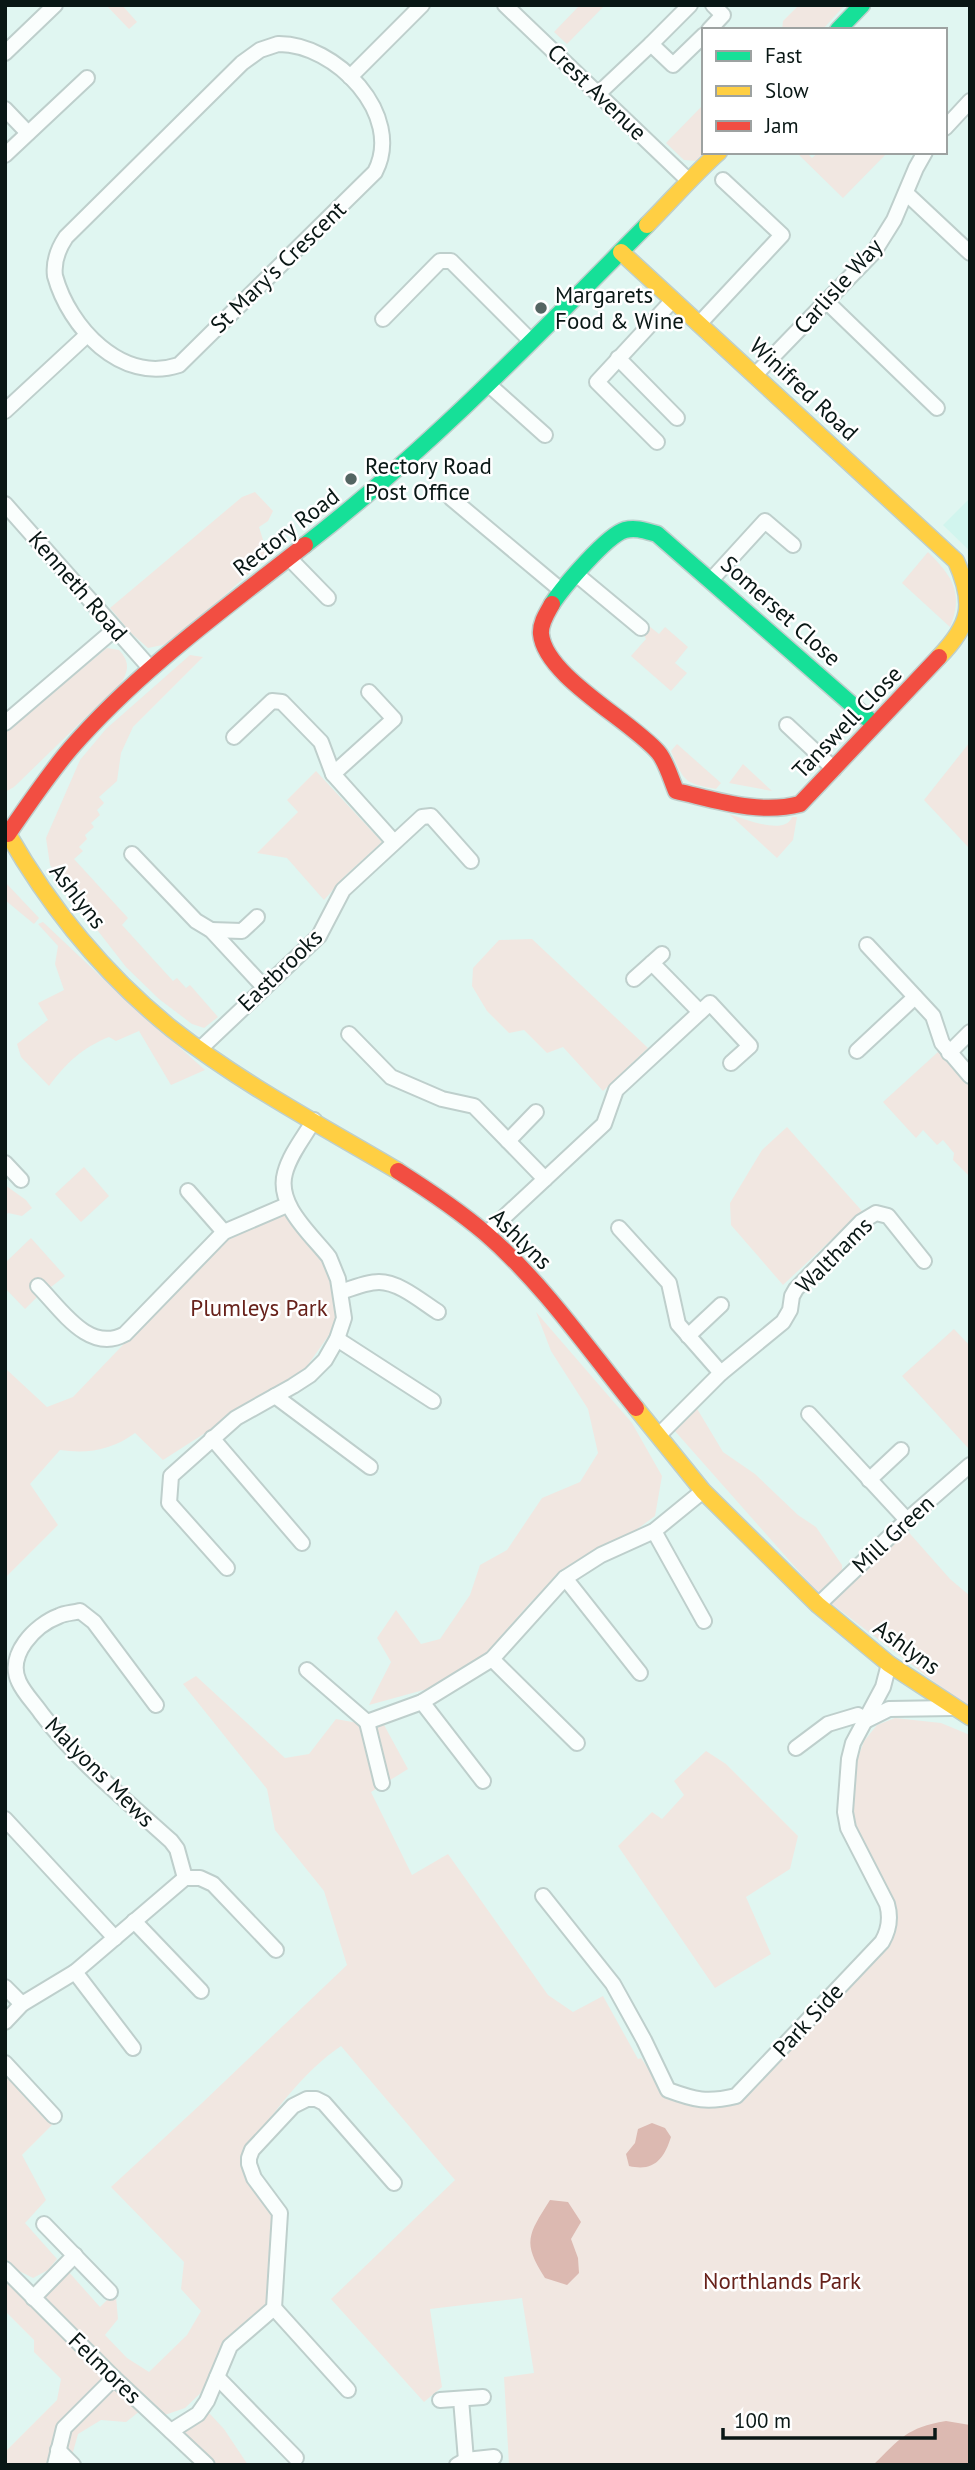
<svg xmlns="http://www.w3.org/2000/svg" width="975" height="2470" font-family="'PT Sans',sans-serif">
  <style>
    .built { fill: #d1f5ee }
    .green { fill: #f1e7e1 }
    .water { fill: #dcb9b1 }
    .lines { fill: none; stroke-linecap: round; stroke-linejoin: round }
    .street-casing { stroke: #becfcc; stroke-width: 18 }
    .fast-casing { stroke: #becfcc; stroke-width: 19 }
    .slow-casing { stroke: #becfcc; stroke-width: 19 }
    .jam-casing { stroke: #becfcc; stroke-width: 19 }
    .street { stroke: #fafefd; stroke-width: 14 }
    .fast { stroke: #16e098; stroke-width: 16 }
    .slow { stroke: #ffcf43; stroke-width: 16 }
    .jam { stroke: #f24e42; stroke-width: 16 }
    .poi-dot { fill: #546562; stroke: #fff; stroke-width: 2.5 }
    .labels { text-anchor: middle; stroke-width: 5; stroke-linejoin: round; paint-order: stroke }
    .street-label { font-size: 23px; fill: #091715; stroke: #fff }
    .poi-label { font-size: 23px; fill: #091715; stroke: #fff; text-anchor: start }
    .park-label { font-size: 23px; fill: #67211a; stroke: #fff }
  </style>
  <rect width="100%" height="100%" fill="#e0f6f1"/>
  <!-- built -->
  <polygon class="built" points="970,498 970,551 943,525"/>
  <!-- green -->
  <g class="green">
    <polygon points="106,5 122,5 137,22 129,29"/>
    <polygon points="580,5 605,5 567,44 554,32"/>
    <polygon points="799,5 845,5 822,30 782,30 783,21"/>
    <polygon points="701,107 704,110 704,152 706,152 696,161 684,160 666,143"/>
    <polygon points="796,152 806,152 812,158 819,152 888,152 843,198"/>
    <polygon points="255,492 273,511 268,521 259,527 268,556 172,643 148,648 131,633 110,608 242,497"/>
    <path d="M 928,552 C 952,576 964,593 950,627 L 902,583 Z"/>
    <polygon points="649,626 659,634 665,627 688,647 675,663 687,673 671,691 631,656 646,639 643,633"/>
    <path d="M 107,648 L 119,650 C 130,662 129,671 120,684 L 14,787 L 5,792 L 5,732 Z"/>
    <polygon points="190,655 203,657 133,727 121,753 117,781 99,797 104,803 97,810 100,815 91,823 94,827 85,835 87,839 79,847 83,851 74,859 128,918 122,925 173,981 177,978 186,988 190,985 218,1017 204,1028 192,1024 159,999 126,967 74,900 50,865 46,838 80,760 106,729"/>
    <polygon points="970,742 970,849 924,800"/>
    <path d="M 677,744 L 721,783 L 716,789 C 683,783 684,781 671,751 Z"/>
    <polygon points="743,764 772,791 729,783"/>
    <polygon points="316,771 382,842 346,875 324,900 287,858 257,853 298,812 287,800"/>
    <path d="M 729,814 C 745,819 785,836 792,817 L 797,817 L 793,840 L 777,858 Z"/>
    <polygon points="5,882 39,918 34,924 5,900"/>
    <path d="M 43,922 L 115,990 L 205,1070 L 171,1085 L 139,1031 L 116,1041 L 109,1037 C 82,1048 66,1063 49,1086 L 21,1057 L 17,1044 L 48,1020 L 38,1003 L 64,990 L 55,964 L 58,946 L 38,924 Z"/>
    <polygon points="532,939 648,1048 603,1091 563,1047 547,1053 524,1030 509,1033 487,1011 472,986 473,968 499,940"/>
    <polygon points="938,1052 970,1086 970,1177 953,1160 954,1153 943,1140 937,1145 923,1130 916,1138 883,1102"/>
    <polygon points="787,1127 862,1211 783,1285 731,1225 730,1203 762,1150"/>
    <polygon points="84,1167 109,1196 81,1222 55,1194"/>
    <polygon points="5,1185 26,1200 32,1208 22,1216 8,1213 5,1216"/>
    <path d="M 285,1208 L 323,1260 L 341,1318 L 305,1369 L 163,1460 L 135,1433 C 112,1450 88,1454 60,1450 L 30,1484 L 58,1525 L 5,1578 L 5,1368 L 47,1407 L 73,1397 L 230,1233 Z"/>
    <polygon points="31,1238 65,1276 51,1287 36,1286 39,1295 25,1309 5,1288 5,1263"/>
    <polygon points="536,1312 632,1423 662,1476 655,1516 621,1541 569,1565 529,1604 485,1655 438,1686 369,1705 391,1662 377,1638 396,1610 421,1644 440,1639 470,1595 480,1565 507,1550 542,1498 580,1482 598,1453 588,1409 551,1351"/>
    <polygon points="954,1329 970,1346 969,1449 902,1376"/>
    <polygon points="696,1407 723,1452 755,1474 798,1515 816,1527 842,1565 842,1581 819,1594 674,1430"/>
    <polygon points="904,1527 950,1579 970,1596 970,1709 828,1601"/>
    <path d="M 196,1676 L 285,1758 L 309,1754 L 336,1719 L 358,1723 L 383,1723 L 408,1769 L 371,1792 L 412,1875 L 448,1854 L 548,1995 L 573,2012 L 603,1996 L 638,2059 L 641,2058 L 665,2094 L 704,2108 L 734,2103 L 896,1922 L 896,1909 L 851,1814 L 856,1763 L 864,1741 L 877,1725 L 895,1718 L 941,1723 L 970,1735 L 970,2465 L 509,2465 L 504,2377 L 534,2373 L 522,2298 L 430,2309 L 442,2387 L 424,2402 L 331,2299 L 455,2180 L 341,2046 C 300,2074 272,2116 242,2156 L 250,2180 L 280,2213 L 274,2308 L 227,2348 L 213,2381 L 185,2408 L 159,2417 L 38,2299 L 67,2270 L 100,2307 L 112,2295 L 116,2297 L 118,2319 L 105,2335 L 127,2358 L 149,2372 L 187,2335 L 201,2311 L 181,2289 L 184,2262 L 111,2187 L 202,2103 L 347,1965 L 324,1891 L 275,1830 L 267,1789 L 183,1684 Z"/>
    <polygon points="706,1751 726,1764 798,1836 790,1869 746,1897 771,1954 715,1988 618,1846 652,1812 662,1819 684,1795 674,1781"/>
    <polygon points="10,2072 52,2125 22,2155 46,2200 25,2223 57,2259 48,2270 33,2278 15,2269 5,2258 5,2076"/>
    <polygon points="5,2278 49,2325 140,2411 126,2422 101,2420 78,2434 73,2452 61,2465 5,2465 5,2452 57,2400 61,2379 34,2352 34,2340 5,2311"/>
    <polygon points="198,2414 210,2414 224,2429 248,2465 212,2465 187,2440 181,2430"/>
  </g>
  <!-- water -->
  <g class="water">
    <path d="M 652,2123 L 665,2128 L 671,2137 C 664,2159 654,2172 629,2166 L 626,2154 L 635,2143 L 638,2129 Z"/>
    <path d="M 550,2200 L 568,2202 L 581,2222 L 571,2239 L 578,2258 L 579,2273 L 567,2285 L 545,2278 C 522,2242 528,2235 550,2200 Z"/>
    <path d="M 946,2421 L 970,2425 L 970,2465 L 873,2465 C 901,2438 906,2428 946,2421 Z"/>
  </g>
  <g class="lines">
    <!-- street casing -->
    <g class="street-casing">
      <g id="street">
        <polyline points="505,5 688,180"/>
        <polyline points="690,5 651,44 673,65 704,35"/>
        <polyline points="709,30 723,15 713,5"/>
        <path d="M 278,44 C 335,43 405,115 375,172 L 179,365 C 121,384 69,327 55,276 C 53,261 58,249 66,237 L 242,63 L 260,50 Z"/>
        <polyline points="5,53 55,5"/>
        <polyline points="350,77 422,5"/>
        <polyline points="599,93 651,44"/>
        <polyline points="5,109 28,133"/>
        <polyline points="945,128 970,101"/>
        <polyline points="5,155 87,78"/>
        <polyline points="906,193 970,253"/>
        <polyline points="826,301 937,408"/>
        <polyline points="383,319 436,265 440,261 451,261 531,341"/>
        <polyline points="699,324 782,235 723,180"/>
        <polyline points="618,358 677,418"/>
        <polyline points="756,374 874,252 894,220 916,168 925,152"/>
        <polyline points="488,384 545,435"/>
        <polyline points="5,411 87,335"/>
        <polyline points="657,442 597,382 672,301"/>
        <polyline points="451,498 562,591"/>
        <polyline points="5,504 151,669"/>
        <polyline points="289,558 328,598"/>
        <polyline points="576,574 641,628"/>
        <polyline points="712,579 765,521 793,545"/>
        <polyline points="5,723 115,629"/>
        <polyline points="787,725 834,769"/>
        <polyline points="234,737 272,701 282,702 321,742 333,774 394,842"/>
        <polyline points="333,774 394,719 369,692"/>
        <polyline points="132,854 196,921 211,930 263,986"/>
        <polyline points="211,930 242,931 257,917"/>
        <polyline points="867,945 933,1016 942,1043 970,1076"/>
        <polyline points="652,963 700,1012"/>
        <polyline points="634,979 662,954"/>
        <polyline points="349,1034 391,1077 442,1099 474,1106 545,1179"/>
        <polyline points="200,1049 319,936 343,890 422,817 431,816 471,861"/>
        <polyline points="857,1051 915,997"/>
        <polyline points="949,1053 970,1032"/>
        <polyline points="508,1141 536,1112"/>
        <polyline points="5,1163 21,1180"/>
        <polyline points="188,1191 224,1232"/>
        <polyline points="619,1228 669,1283 678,1324 721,1373"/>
        <polyline points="486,1234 604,1124 616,1090 710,1003 750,1046 731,1063"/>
        <path d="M 38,1286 C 61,1309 89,1354 125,1334 L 224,1232 L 287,1205"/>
        <path d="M 341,1292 C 352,1288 367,1282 379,1282 C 399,1282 421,1301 438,1312"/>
        <polyline points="688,1336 721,1305"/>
        <polyline points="337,1339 433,1401"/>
        <polyline points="275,1396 370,1467"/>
        <polyline points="809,1414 907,1520"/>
        <polyline points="659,1435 721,1373 783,1322 790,1310 792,1296 796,1289 861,1222 876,1213 888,1216 924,1261"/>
        <polyline points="212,1438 302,1543"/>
        <polyline points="869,1480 901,1450"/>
        <polyline points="654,1531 704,1621"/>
        <path d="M 227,1568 L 169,1503 L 171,1476 L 236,1418 L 293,1386 L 310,1375 L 325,1360 L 337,1339 L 344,1318 L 338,1279 L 329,1257 C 311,1234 276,1205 285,1173 C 290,1154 304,1137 314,1120"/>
        <polyline points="565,1578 640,1673"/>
        <polyline points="818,1605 907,1520 970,1465"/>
        <polyline points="492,1659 577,1743"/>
        <polyline points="307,1670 367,1722 422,1702 492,1659 565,1578 601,1555 654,1531 703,1491"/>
        <polyline points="422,1702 483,1781"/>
        <path d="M 156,1705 L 94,1622 L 80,1611 C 73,1613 65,1613 59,1616 C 35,1625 6,1655 19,1682 C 24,1693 34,1703 41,1713 C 78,1762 126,1800 171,1841 L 177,1849 L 185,1878"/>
        <polyline points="367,1722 382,1783"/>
        <polyline points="796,1748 828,1724 858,1715 867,1720 889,1709 952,1708"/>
        <polyline points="5,1819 115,1938"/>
        <path d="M 543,1896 L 613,1984 L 644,2040 L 668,2090 C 695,2100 707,2103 736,2096 L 882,1942 C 889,1930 891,1918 887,1904 L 848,1828 L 845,1812 L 849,1759 L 853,1743 L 883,1687 L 889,1664"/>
        <polyline points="134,1921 201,1991"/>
        <polyline points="75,1972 133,2048"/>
        <polyline points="5,1987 22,2004"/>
        <polyline points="5,2022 22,2004 75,1972 185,1878 200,1878 213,1884 276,1950"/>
        <polyline points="5,2063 54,2116"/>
        <polyline points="44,2224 110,2292"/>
        <polyline points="5,2269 114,2378 207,2465"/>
        <polyline points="33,2298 75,2255"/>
        <polyline points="274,2308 348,2390"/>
        <polyline points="217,2377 296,2458"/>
        <polyline points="461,2399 466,2460"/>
        <polyline points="440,2400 483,2397"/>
        <polyline points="171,2431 198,2414 207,2401 230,2346 274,2308 280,2213 254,2178 249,2164 249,2158 252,2150 293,2106 307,2099 316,2099 324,2103 394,2183"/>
        <polyline points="58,2450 73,2465"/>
        <polyline points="55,2465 64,2428 114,2378"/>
        <polyline points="457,2465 466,2460 494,2457"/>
      </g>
    </g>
    <!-- fast casing -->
    <g class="fast-casing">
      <g id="fast">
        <polyline points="838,30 862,5"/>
        <path d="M 305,545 C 429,449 537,336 647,225"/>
        <path d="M 552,604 C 563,587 607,535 625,530 C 636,527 646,531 657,534 L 874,724"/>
      </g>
    </g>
    <!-- slow casing -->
    <g class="slow-casing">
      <g id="slow">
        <path d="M 647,225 C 671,201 693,175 719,152"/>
        <path d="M 621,252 L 956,561 C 975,604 971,624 939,657"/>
        <path d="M 8,834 C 51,909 105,975 172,1029 C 242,1084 322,1126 398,1171"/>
        <polyline points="636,1408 703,1491 818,1605 889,1664 970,1717"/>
      </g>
    </g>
    <!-- jam casing -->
    <g class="jam-casing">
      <g id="jam">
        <path d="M 552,604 C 547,613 540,623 541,634 C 545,676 630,720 658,752 C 666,761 671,779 676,791 C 716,800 759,815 800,804 L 939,657"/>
        <path d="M 8,834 C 28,805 48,775 71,748 C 139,670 224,609 305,545"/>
        <path d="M 398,1171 C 428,1190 458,1210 485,1233 C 543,1283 588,1349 636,1408"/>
      </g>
    </g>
    <!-- street -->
    <use href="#street" class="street"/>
    <!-- fast -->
    <use href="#fast" class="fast"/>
    <!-- slow -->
    <use href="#slow" class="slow"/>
    <!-- jam -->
    <use href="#jam" class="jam"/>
  </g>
  <!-- markers -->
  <g class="poi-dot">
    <circle cx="541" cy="308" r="7"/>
    <circle cx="351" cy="479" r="7"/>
  </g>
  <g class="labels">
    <!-- street labels -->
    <g class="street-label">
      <text transform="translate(597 92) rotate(44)" y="8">Crest Avenue</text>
      <text transform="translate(278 267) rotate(-44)" y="8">St Mary's Crescent</text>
      <text transform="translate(838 286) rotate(-48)" y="8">Carlisle Way</text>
      <text transform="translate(804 389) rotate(43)" y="8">Winifred Road</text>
      <text transform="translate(286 532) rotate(-38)" y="8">Rectory Road</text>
      <text transform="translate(78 586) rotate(49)" y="8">Kenneth Road</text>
      <text transform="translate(781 611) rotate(42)" y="8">Somerset Close</text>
      <text transform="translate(847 722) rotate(-46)" y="8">Tanswell Close</text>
      <text transform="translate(78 896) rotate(52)" y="8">Ashlyns</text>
      <text transform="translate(280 970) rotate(-44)" y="8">Eastbrooks</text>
      <text transform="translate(521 1239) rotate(44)" y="8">Ashlyns</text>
      <text transform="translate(834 1255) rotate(-45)" y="8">Walthams</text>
      <text transform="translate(893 1534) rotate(-43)" y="8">Mill Green</text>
      <text transform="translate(907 1647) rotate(36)" y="8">Ashlyns</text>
      <text transform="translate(100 1772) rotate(45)" y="8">Malyons Mews</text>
      <text transform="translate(808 2020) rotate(-47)" y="8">Park Side</text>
      <text transform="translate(105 2368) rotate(44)" y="8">Felmores</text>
    </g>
    <!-- poi labels -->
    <g class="poi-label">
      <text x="555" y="303">Margarets<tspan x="555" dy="26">Food &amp; Wine</tspan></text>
      <text x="365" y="474">Rectory Road<tspan x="365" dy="26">Post Office</tspan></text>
    </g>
    <!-- park labels -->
    <g class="park-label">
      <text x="259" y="1316">Plumleys Park</text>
      <text x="782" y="2289">Northlands Park</text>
    </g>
  </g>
  <!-- border -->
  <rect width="975" height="2470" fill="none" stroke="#091715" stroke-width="14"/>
  <!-- legend -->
  <rect x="702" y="28" width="245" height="126" fill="#ffffff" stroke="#9da2a1" stroke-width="2"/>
  <rect x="716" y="51" width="35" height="10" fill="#16e098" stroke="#9da2a1" stroke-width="2"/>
  <text x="765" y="63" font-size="21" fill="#091715">Fast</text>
  <rect x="716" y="86" width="35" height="10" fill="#ffcf43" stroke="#9da2a1" stroke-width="2"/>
  <text x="765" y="98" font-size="21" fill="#091715">Slow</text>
  <rect x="716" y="121" width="35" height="10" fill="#f24e42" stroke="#9da2a1" stroke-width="2"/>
  <text x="765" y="133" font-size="21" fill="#091715">Jam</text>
  <!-- scale -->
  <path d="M723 2428v10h212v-10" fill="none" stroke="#091715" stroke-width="3.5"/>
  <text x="734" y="2428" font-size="21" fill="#091715" stroke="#ffffff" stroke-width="5" paint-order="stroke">100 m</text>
</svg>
